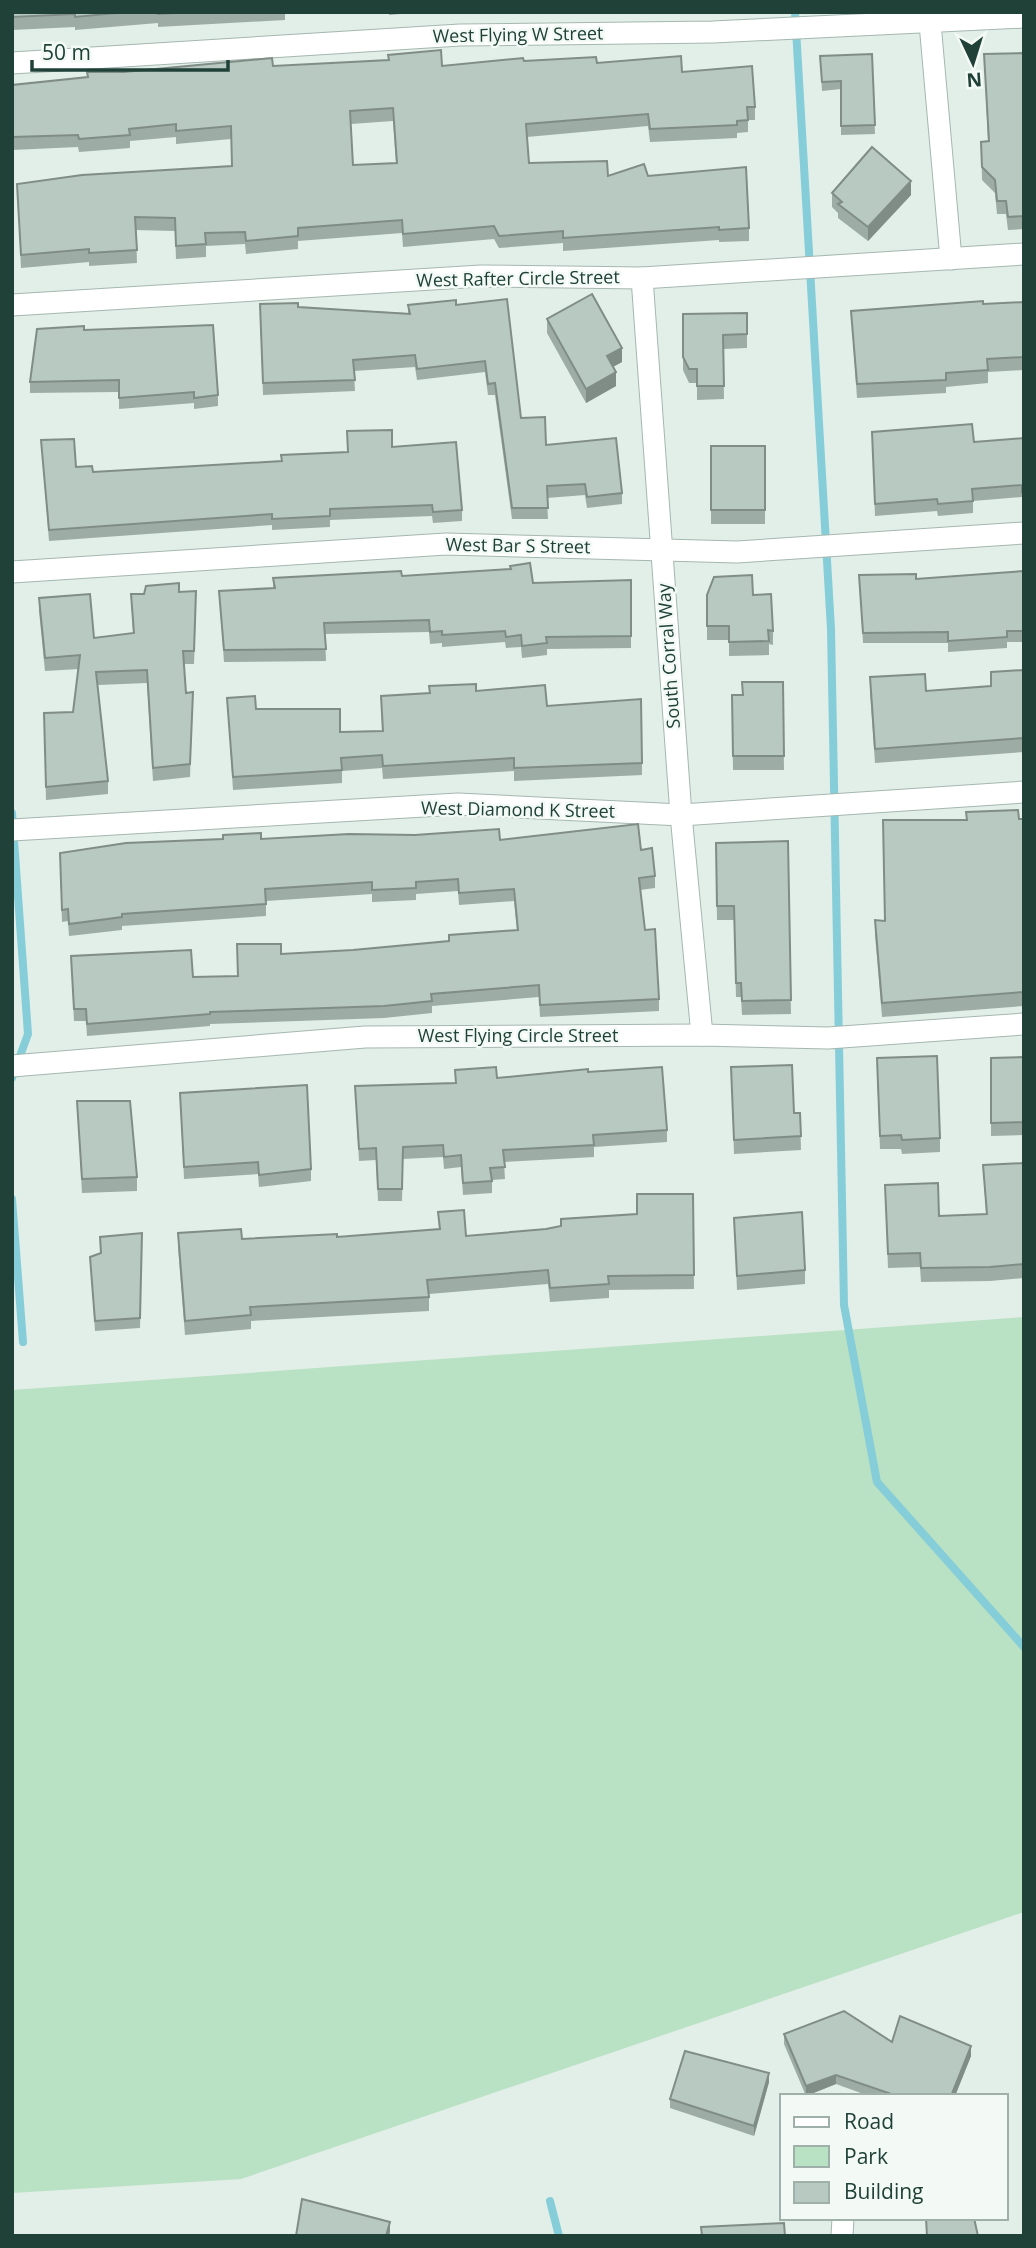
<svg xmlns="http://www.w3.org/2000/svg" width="1036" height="2248" font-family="'Open Sans',sans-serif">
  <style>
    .green { fill: #b9e1c3 }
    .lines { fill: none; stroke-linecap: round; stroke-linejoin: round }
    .stream { stroke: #85cdd8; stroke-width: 8 }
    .street-casing { stroke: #a4b7b0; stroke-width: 23 }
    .street { stroke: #fff; stroke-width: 21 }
    .wall { fill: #9dada6; fill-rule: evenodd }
    .shaded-wall { fill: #808d87 }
    .building { fill: #b7c9c1; stroke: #808d87; stroke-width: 2; fill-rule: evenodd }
    .labels { text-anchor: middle; stroke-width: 5; stroke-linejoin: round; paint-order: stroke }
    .street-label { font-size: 18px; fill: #204138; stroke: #f3faf6 }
  </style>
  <rect width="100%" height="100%" fill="#e2eee8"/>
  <!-- green -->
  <polygon class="green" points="1024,1317 1024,1912 241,2179 12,2193 12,1390"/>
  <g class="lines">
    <!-- stream -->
    <g class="stream">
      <polyline points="795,12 831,629 844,1305 877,1482 1024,1647"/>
      <polyline points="12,813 28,1034 12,1078"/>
      <polyline points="12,1199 23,1342"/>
      <polyline points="550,2201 559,2236"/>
    </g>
    <!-- street casing -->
    <g class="street-casing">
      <g id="street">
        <polyline points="929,12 951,259"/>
        <polyline points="12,63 460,35 713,32 1024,17"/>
        <polyline points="642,278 681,815 702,1035"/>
        <polyline points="12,305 481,276 642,278 1024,254"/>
        <polyline points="12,572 446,544 737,552 1024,533"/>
        <polyline points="12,830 458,804 681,815 1024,792"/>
        <polyline points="12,1066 365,1037 702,1035 828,1038 1024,1024"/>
        <polyline points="842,2236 843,2218"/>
      </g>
    </g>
    <!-- street -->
    <use href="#street" class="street"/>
  </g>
  <!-- wall -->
  <g class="wall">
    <polygon points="12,12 313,12 285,14 285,20 158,27 158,23 75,30 75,27 12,30"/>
    <polygon points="389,12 422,12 389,15"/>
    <polygon points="1024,53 1024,229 1008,230 1006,214 997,214 995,193 982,180 981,142 988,141 984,54"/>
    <polygon points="872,54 875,134 841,135 841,89 822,91 820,56"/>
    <path d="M 524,61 L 597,63 L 682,72 L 755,107 L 755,120 L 748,120 L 748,132 L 737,133 L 737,138 L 650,142 L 648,126 L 527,137 L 529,163 L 608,176 L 648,176 L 749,228 L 749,241 L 719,242 L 719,240 L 563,251 L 563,243 L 499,248 L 494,239 L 403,247 L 402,233 L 298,241 L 298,249 L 246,254 L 245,244 L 206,246 L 206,257 L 176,259 L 175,231 L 136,230 L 137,263 L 89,266 L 89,262 L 21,268 L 17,184 L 232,166 L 231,139 L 176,144 L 176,137 L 130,141 L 130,148 L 79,152 L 78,147 L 12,150 L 12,85 L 87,77 L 87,72 L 273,66 L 442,66 ZM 393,121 L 396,163 L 353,165 L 351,124 Z"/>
    <polygon points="832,193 911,195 868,241 838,218 838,213 832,207"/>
    <polygon points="1024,302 1024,370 988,372 988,383 946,387 946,393 857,398 851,311"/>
    <polygon points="408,305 456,305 521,418 546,445 622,493 622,504 587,508 585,495 547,498 548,519 512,519 495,395 488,395 485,372 417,380 415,367 354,371 355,391 263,395 260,315 298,307 408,313"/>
    <polygon points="747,313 747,348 723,349 724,399 697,400 697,383 689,383 683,370 683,314"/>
    <polygon points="547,319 622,362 613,367 616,386 586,403 547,333"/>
    <polygon points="84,330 218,395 218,406 194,409 194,403 119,409 119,392 30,393 30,382"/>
    <polygon points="872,432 974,442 1024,438 1024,504 1022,504 1022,497 973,501 973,513 938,516 937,511 875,516"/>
    <polygon points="41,440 76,467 93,472 281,461 347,452 392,447 462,510 462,521 433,523 432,516 330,520 330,527 272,530 272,525 49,541"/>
    <rect x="711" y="446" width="54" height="78"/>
    <polygon points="1024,571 1024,642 1007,642 1007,648 948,652 948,643 863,643 859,575 916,579"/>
    <polygon points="402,576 533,583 631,580 631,648 547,649 547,655 522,658 521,647 506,648 505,642 442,647 442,643 430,644 429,632 325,634 326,661 224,662 219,591 273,588 273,578"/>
    <polygon points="179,592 196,605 194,664 184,664 186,693 193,692 190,777 153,781 147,683 98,685 108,781 108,794 46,800 44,713 73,712 79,669 45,671 39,611 39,598 94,638 133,634 131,594"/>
    <polygon points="707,595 753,595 773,631 773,645 769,644 769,655 729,656 729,640 707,640"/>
    <polygon points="1024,670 1024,752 875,763 870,691 870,677 926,691 991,686"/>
    <polygon points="783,682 784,770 733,770 732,695 743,695"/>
    <polygon points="429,686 476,691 547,706 642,763 642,775 514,781 514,771 383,779 382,768 342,771 342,783 233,790 227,698 256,709 340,732 382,731 381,696 429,694"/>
    <polygon points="1019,819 1024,819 1024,1006 882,1017 875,934 875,920 885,921"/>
    <polygon points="261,839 500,840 641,850 655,876 655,888 640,890 645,930 659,999 659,1011 540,1017 539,997 432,1006 432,1013 384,1018 210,1024 210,1026 87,1036 86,1021 74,1021 71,956 193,977 237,976 281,954 353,950 449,941 449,935 517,931 514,901 459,905 458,891 416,894 416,900 372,902 372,894 266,901 266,916 122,926 122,930 69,936 68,921 62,922 60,865"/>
    <polygon points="788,841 791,1014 742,1015 741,997 736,997 734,920 717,920 716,843"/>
    <polygon points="1024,1057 1024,1135 991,1136 991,1058"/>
    <polygon points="731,1067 794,1113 800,1113 801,1150 734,1154"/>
    <polygon points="455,1070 497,1078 588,1072 667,1130 667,1142 594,1147 594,1157 504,1162 505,1179 492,1180 492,1193 463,1195 461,1167 444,1169 443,1157 403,1159 402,1201 378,1201 376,1160 359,1161 355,1086 455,1083"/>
    <polygon points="877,1072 940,1138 940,1152 902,1154 901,1149 880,1149"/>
    <polygon points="180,1093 311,1169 311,1181 259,1187 258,1174 184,1179"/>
    <polygon points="77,1101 137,1177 137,1191 82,1193"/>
    <polygon points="1024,1163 1024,1278 990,1281 921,1282 920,1267 888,1268 885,1185 939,1216 986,1214 983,1165"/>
    <polygon points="693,1194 694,1289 609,1290 609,1298 550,1302 548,1284 429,1294 429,1311 251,1321 251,1329 185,1335 178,1247 178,1233 242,1239 337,1237 439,1229 438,1212 466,1236 546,1229 637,1214"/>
    <polygon points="734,1218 805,1270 805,1284 737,1290"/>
    <polygon points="142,1233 140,1328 95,1331 90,1257 100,1253"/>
    <polygon points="784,2034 971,2056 955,2096 869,2096 836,2084 806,2096 784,2044"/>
    <polygon points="769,2082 754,2136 670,2108 670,2099"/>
  </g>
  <!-- shaded-wall -->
  <g class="shaded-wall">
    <polygon points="911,181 911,195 868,241 868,227"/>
    <polygon points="622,348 622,362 607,370 607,356"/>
    <polygon points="616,372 616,386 586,403 586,389"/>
    <polygon points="971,2046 971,2056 955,2096 951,2096"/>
    <polygon points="769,2073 769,2082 754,2136 754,2126"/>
    <polygon points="836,2075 836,2084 806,2096 806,2086"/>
    <polygon points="390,2222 390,2232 389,2236 386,2236"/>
  </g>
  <!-- building -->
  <g class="building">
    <polygon points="12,12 127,12 75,17 75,14 12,17"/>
    <polygon points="158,12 190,12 158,14"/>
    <path d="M 441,50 L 442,66 L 523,58 L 524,61 L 596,57 L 597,63 L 681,56 L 682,72 L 752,66 L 755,107 L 747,107 L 748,120 L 737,121 L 737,125 L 650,129 L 648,114 L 526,124 L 529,163 L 607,161 L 608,176 L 644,164 L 648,176 L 746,167 L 749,228 L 719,230 L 719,227 L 563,238 L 563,231 L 499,236 L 494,226 L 403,234 L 402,220 L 298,228 L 298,236 L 246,241 L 245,232 L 205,233 L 206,244 L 176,246 L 175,218 L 135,217 L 137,250 L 89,253 L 89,249 L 21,255 L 17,184 L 82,175 L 232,166 L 231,126 L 176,131 L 176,124 L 129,129 L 130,135 L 79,139 L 78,135 L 12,137 L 12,85 L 88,77 L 87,72 L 124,72 L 272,58 L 273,66 L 389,60 L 388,55 ZM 393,108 L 397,163 L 353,165 L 350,111 Z"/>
    <polygon points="1024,53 1024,216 1008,217 1006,201 997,201 995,180 982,167 981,142 989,141 984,54"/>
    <polygon points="872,54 875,125 841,126 841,81 822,82 820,56"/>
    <polygon points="872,147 911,181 868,227 838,204 842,202 832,193"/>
    <polygon points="592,294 622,348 607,356 616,372 586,389 547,319"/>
    <polygon points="507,299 521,418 545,417 546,445 616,438 622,493 587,497 585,484 547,486 548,508 512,508 495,383 488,384 485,361 417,369 415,355 353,360 355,380 263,383 260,304 298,303 298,307 410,314 408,305 456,300 456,305"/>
    <polygon points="983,301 983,304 1024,302 1024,357 987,359 988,370 946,373 946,380 857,384 851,311"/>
    <polygon points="747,313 747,334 723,335 724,386 697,386 697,369 689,369 683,357 683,314"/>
    <polygon points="213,325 218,395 194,398 194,392 119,398 119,380 30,382 37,329 84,326 84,330"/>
    <polygon points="972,424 974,442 1024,438 1024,492 1022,492 1022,485 972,489 973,501 938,504 937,499 875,504 872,432"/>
    <polygon points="392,430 392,447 456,442 462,510 433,512 432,505 330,509 330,516 272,519 272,514 49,530 41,440 74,439 76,467 92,466 93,472 282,461 281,455 348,452 347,431"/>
    <rect x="711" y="446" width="54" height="64"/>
    <polygon points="530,563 533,583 631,580 631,636 546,637 547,643 522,646 521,635 506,637 505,631 442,635 442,631 430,632 429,620 324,623 326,649 224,650 219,591 275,588 273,578 401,571 402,576 511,569 510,566"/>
    <polygon points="1024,571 1024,631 1007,631 1007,637 948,641 948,632 863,633 859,575 916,574 916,579"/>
    <polygon points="752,575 753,595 771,594 773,631 768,630 769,641 729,642 729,626 707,626 707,595 714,577"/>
    <polygon points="179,583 179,592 196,591 194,651 183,651 186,693 193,692 190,764 153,768 147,670 96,672 108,781 46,787 44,713 73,712 80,655 45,658 39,598 90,594 94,638 134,633 131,594 144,594 146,586"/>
    <polygon points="1024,670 1024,738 875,749 870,677 925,674 926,691 991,686 991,672"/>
    <polygon points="742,682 783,682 784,756 733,756 732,695 743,695"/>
    <polygon points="476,684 476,691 545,685 547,706 641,699 642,763 514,768 514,758 383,766 382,755 341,758 342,770 233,777 227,698 255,696 256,709 340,709 340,732 383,731 381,696 430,693 429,686"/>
    <polygon points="1018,810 1019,819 1024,819 1024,992 882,1003 875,920 885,921 883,820 967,820 966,812"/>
    <polygon points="638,824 641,850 652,848 655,876 639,878 645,930 655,929 659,999 540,1005 539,985 431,994 432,1001 384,1006 210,1012 210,1014 87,1024 86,1009 74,1009 71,956 191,950 193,977 238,976 237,944 281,944 281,954 353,950 449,941 449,935 518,930 514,889 459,893 458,879 416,882 416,888 372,890 372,882 265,889 266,904 122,914 122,917 69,924 68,909 62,910 60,853 126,843 223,839 223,835 261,833 261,839 349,834 415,835 499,829 500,840"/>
    <polygon points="788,841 791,1000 742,1001 741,983 736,983 734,906 717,906 716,843"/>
    <polygon points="937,1056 940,1138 902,1140 901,1135 880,1136 877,1058"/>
    <polygon points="1024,1057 1024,1122 991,1123 991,1058"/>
    <polygon points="792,1065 794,1113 800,1113 801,1136 734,1140 731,1067"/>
    <polygon points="496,1067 497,1078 588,1069 588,1072 662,1067 667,1130 593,1135 594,1145 503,1150 505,1167 490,1168 492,1181 463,1183 461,1155 444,1157 443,1145 403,1147 402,1189 378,1189 376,1148 359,1149 355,1086 456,1083 455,1070"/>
    <polygon points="307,1085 311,1169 259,1175 258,1162 184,1167 180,1093"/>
    <polygon points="77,1101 130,1101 137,1177 82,1179"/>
    <polygon points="1024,1163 1024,1264 990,1267 921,1268 920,1253 888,1254 885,1185 938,1183 939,1216 987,1214 983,1165"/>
    <polygon points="637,1194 693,1194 694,1275 608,1276 609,1284 550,1288 548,1270 427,1280 429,1297 250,1307 251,1315 185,1321 178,1233 241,1229 242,1239 337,1234 337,1237 440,1229 438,1212 464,1210 466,1236 546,1229 561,1226 561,1219 637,1214"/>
    <polygon points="802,1212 805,1270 737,1276 734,1218"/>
    <polygon points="142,1233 140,1318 95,1321 90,1257 101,1253 100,1237"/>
    <polygon points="844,2011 892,2042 900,2016 971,2046 951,2096 897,2096 836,2075 806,2086 784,2034"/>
    <polygon points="685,2051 769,2073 754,2126 670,2099"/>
    <polygon points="302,2199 390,2222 386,2236 296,2236"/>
    <polygon points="926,2218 974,2218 978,2236 927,2236"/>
    <polygon points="784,2223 785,2236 702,2236 701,2227"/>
  </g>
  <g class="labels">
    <!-- street labels -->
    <g class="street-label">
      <text transform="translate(518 35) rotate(-1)" y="6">West Flying W Street</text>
      <text transform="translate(518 279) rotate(-1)" y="6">West Rafter Circle Street</text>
      <text transform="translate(518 546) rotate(1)" y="6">West Bar S Street</text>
      <text transform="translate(669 656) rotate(-94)" y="6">South Corral Way</text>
      <text transform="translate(518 810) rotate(1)" y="6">West Diamond K Street</text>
      <text x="518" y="1042">West Flying Circle Street</text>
    </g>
  </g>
  <!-- border -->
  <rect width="1036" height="2248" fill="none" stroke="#204138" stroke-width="28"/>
  <!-- legend -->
  <rect x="780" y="2094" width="228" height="126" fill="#f3faf6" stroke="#9fb0aa" stroke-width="2"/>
  <rect x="794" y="2117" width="35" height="10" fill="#ffffff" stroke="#9fb0aa" stroke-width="2"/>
  <text x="844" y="2129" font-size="21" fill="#204138">Road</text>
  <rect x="794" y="2146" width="35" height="21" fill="#b9e1c3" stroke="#9fb0aa" stroke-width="2"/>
  <text x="844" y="2164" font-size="21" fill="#204138">Park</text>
  <rect x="794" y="2182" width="35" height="21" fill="#b7c9c1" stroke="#9fb0aa" stroke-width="2"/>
  <text x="844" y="2199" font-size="21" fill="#204138">Building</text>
  <!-- north arrow -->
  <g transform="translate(973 63) rotate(176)" stroke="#f3faf6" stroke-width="5" paint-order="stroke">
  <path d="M0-5L12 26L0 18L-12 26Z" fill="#204138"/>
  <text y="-10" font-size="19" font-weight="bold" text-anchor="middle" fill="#204138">N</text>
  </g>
  <!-- scale -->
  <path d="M32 60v10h196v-10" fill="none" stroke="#204138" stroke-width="3.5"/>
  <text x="42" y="60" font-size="21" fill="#204138" stroke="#f3faf6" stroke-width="5" paint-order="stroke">50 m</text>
</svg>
